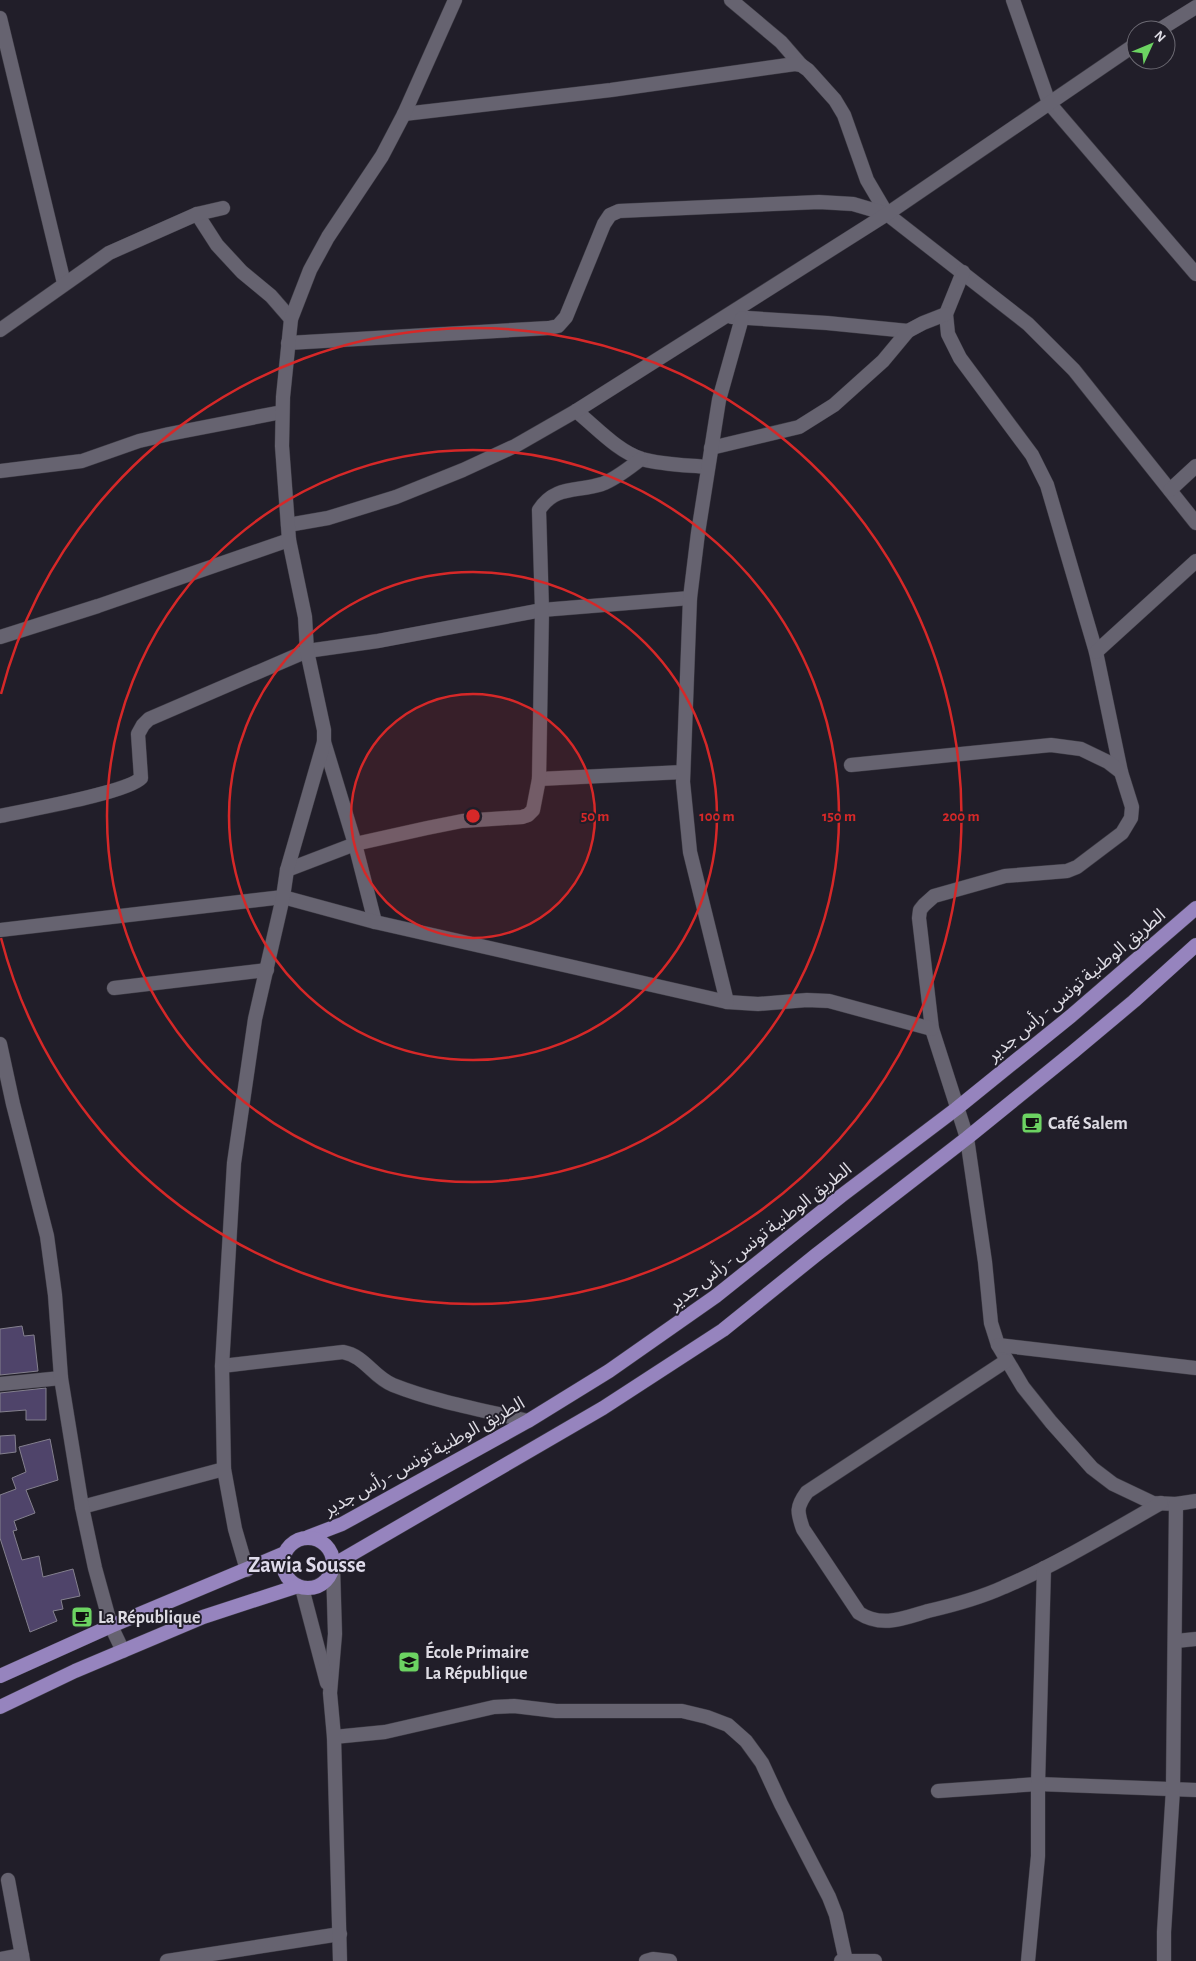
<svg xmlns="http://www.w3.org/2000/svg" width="1196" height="1961" font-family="'Alegreya Sans','Noto Sans Arabic',sans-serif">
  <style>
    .building { fill: #4f446a; stroke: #84808e }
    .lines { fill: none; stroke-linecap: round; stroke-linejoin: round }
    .minor-casing { stroke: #3d3b44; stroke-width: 15 }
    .tertiary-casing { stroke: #3d3b44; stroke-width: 15 }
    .trunk-casing { stroke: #3d3b44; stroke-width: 15 }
    .minor { stroke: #666370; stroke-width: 14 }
    .tertiary { stroke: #666370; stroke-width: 14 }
    .trunk { stroke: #9684be; stroke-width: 14 }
    .ring { fill: none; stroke: #d62828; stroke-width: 2.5 }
    .labels { text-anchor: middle; stroke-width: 4; stroke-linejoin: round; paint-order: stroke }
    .street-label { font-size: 18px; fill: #dddbe3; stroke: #211e29 }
    .poi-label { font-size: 18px; font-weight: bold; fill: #dddbe3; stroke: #211e29; text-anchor: start }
    .district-label { font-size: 22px; font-weight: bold; fill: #dfdbeb; stroke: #211e29 }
    .centre { fill: #d62828; stroke: #211e29; stroke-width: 2.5 }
    .ring-label { font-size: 15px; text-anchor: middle; font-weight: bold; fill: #d62828; stroke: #211e29; stroke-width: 4; stroke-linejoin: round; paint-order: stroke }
  </style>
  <rect width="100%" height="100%" fill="#211e29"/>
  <!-- building -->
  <g class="building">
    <polygon points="22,1326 24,1336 34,1335 38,1371 0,1375 0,1329"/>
    <polygon points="46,1388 46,1420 26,1420 26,1410 0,1412 0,1393"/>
    <polygon points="15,1435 16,1452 0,1454 0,1436"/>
    <polygon points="50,1439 58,1480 26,1490 35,1513 14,1521 17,1530 13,1531 22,1560 39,1556 43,1577 73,1569 80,1596 61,1600 63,1609 53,1611 57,1621 30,1632 0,1538 0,1495 16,1489 12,1478 26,1472 19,1447"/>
  </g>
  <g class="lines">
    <!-- minor casing -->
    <g class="minor-casing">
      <g id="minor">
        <polyline points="731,0 781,42 801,65"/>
        <polyline points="1013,0 1049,103 1196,274"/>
        <polyline points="0,18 64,283"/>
        <polyline points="1159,30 1196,7"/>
        <polyline points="404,114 611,90 795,64 801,65 808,70 835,100 844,115 867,180 887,214 1028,324 1074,370 1196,523"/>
        <polyline points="197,214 217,245 242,272 271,296 291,319"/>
        <polyline points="963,272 946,314 948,334 960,358 1032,455 1047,485 1096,652 1121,772"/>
        <polyline points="732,317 827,323 908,331"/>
        <polyline points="0,330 109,253 197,214 223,208"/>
        <polyline points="288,343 549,328 558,326 566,317 604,224 610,215 619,211 819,202 853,204 887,214"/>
        <path d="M 576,411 C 596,427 617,451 642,459 C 663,465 686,465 708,467"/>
        <polyline points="711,448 799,427 834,405 883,361 908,331 923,323 946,314"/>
        <polyline points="0,471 82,461 139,441 169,434 282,412"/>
        <polyline points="1170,490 1196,466"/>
        <polyline points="288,525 328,518 396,497 463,470 515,446 576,411 887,214 1136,44"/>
        <polyline points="0,637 98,606 289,540"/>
        <polyline points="1096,652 1196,561"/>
        <polyline points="324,742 355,844 375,922"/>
        <polyline points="851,765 1051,745 1081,749 1108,762 1121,772 1132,807 1131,818 1122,833 1077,867 1067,871 1005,876 934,896 924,905 920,910 919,918 932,1029 967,1138 985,1262 991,1323 998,1345 1023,1387 1051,1422 1092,1468 1113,1484 1153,1503 1176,1504 1196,1501"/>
        <polyline points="539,779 683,772"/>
        <path d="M 0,816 C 26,810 127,793 141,778 L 138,734 L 143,725 L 149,719 L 307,651 L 378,641 L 542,610 L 690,598"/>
        <path d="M 287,870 L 355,844 L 427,828 L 462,821 L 522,817 L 528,815 L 533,810 L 539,779 L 542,610 L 539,510 C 555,485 577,492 602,484 C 616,479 629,468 641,459"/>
        <polyline points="0,930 283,897 375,922 727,1002 758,1004 807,1000 829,1001 932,1029"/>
        <polyline points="114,988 267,970"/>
        <polyline points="727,1002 690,852 683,782 690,598 698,533 719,400 742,318"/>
        <polyline points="998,1345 1196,1368"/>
        <path d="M 1006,1361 L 807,1492 C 796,1507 797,1512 803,1529 L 859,1613 C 882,1628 904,1618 928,1611 C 954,1605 980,1598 1004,1587 C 1058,1564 1110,1532 1161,1503"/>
        <path d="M 222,1366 L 343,1352 C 365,1356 373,1377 393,1385 C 436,1402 483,1410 528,1421"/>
        <polyline points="0,1384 61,1378"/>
        <polyline points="82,1507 224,1469"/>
        <polyline points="247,1570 235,1529 224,1469 222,1366 234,1163 255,1019 283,897 287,870 324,742 324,730 307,651 305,617 289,540 282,446 283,397 291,319 310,270 328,237 382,156 404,114 455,0"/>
        <polyline points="1176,1641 1196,1639"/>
        <polyline points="334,1737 385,1732 494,1707 514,1706 556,1711 682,1711 707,1717 728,1725 746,1741 762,1763 781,1804 829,1897 836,1915 846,1961"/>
        <polyline points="938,1791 1038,1784 1196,1790"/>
        <polyline points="8,1880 23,1961"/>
        <polyline points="0,1959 22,1955"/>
        <polyline points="167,1961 340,1934"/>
        <polyline points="646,1961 653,1959 670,1961"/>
        <polyline points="841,1961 875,1961"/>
        <polyline points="1028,1961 1038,1856 1038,1784 1044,1568"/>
        <polyline points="1164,1961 1164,1932 1173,1789 1176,1504"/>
      </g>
    </g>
    <!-- tertiary casing -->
    <g class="tertiary-casing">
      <g id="tertiary">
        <polyline points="0,1044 13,1104 47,1236 55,1295 61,1378 82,1507 95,1568 111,1626 123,1651"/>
        <polyline points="333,1567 335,1634 330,1693 334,1737 340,1961"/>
        <polyline points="302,1588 327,1683"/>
      </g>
    </g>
    <!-- trunk casing -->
    <g class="trunk-casing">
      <g id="trunk">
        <polyline points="308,1537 342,1524 528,1421 609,1371 716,1296 841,1196 956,1109 1071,1016 1196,908"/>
        <circle cx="308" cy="1563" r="25"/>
        <polyline points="333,1565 603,1408 723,1330 816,1255 967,1138 1073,1052 1134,1001 1196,945"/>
        <polyline points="0,1676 111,1626 285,1553"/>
        <polyline points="0,1707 75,1671 203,1617 298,1586"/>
      </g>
    </g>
    <!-- minor -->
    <use href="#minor" class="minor"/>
    <!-- tertiary -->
    <use href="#tertiary" class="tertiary"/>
    <!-- trunk -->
    <use href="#trunk" class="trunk"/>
  </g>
  <!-- distance rings -->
  <circle cx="473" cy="816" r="122" fill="#d62828" fill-opacity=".12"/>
  <g class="ring">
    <circle cx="473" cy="816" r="122"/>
    <circle cx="473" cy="816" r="244"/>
    <circle cx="473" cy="816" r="366"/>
    <path d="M1 694A488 488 0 1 1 1 938"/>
  </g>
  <!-- icons -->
  <defs>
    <g id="cafe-square" transform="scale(1.125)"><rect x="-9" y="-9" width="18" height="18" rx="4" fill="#6cd362" stroke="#211e29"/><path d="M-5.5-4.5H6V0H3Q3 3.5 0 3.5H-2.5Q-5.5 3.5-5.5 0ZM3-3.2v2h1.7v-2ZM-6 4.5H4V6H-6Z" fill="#111"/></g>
    <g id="school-square" transform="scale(1.125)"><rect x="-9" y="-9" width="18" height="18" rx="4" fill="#6cd362" stroke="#211e29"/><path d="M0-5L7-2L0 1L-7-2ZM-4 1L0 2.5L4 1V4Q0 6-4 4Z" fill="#111"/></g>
  </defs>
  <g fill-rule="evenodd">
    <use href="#cafe-square" x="1032" y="1123"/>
    <use href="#cafe-square" x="82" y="1617"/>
    <use href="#school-square" x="409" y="1662"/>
  </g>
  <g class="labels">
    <!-- street labels -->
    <g class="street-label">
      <text transform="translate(1076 985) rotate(-40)" y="6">الطريق الوطنية تونس - رأس جدير</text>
      <text transform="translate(760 1236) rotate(-38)" y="6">الطريق الوطنية تونس - رأس جدير</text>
      <text transform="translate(424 1456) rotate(-29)" y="6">الطريق الوطنية تونس - رأس جدير</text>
    </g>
    <!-- poi labels -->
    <g class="poi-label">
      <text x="1048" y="1129">Café Salem</text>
      <text x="98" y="1623">La République</text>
      <text x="425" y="1658">École Primaire<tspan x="425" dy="21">La République</tspan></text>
    </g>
    <!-- district labels -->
    <g class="district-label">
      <text x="307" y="1572">Zawia Sousse</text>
    </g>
  </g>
  <circle cx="473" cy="816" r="8" class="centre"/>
  <g class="ring-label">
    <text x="595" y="821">50 m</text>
    <text x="717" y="821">100 m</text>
    <text x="839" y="821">150 m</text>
    <text x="961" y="821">200 m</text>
  </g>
  <!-- north arrow -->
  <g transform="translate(1151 45) rotate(46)"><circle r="24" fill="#211e29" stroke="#6c6a73"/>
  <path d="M0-4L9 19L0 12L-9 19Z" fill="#6cd362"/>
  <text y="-8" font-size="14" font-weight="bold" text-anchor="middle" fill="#dddbe3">N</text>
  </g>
</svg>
